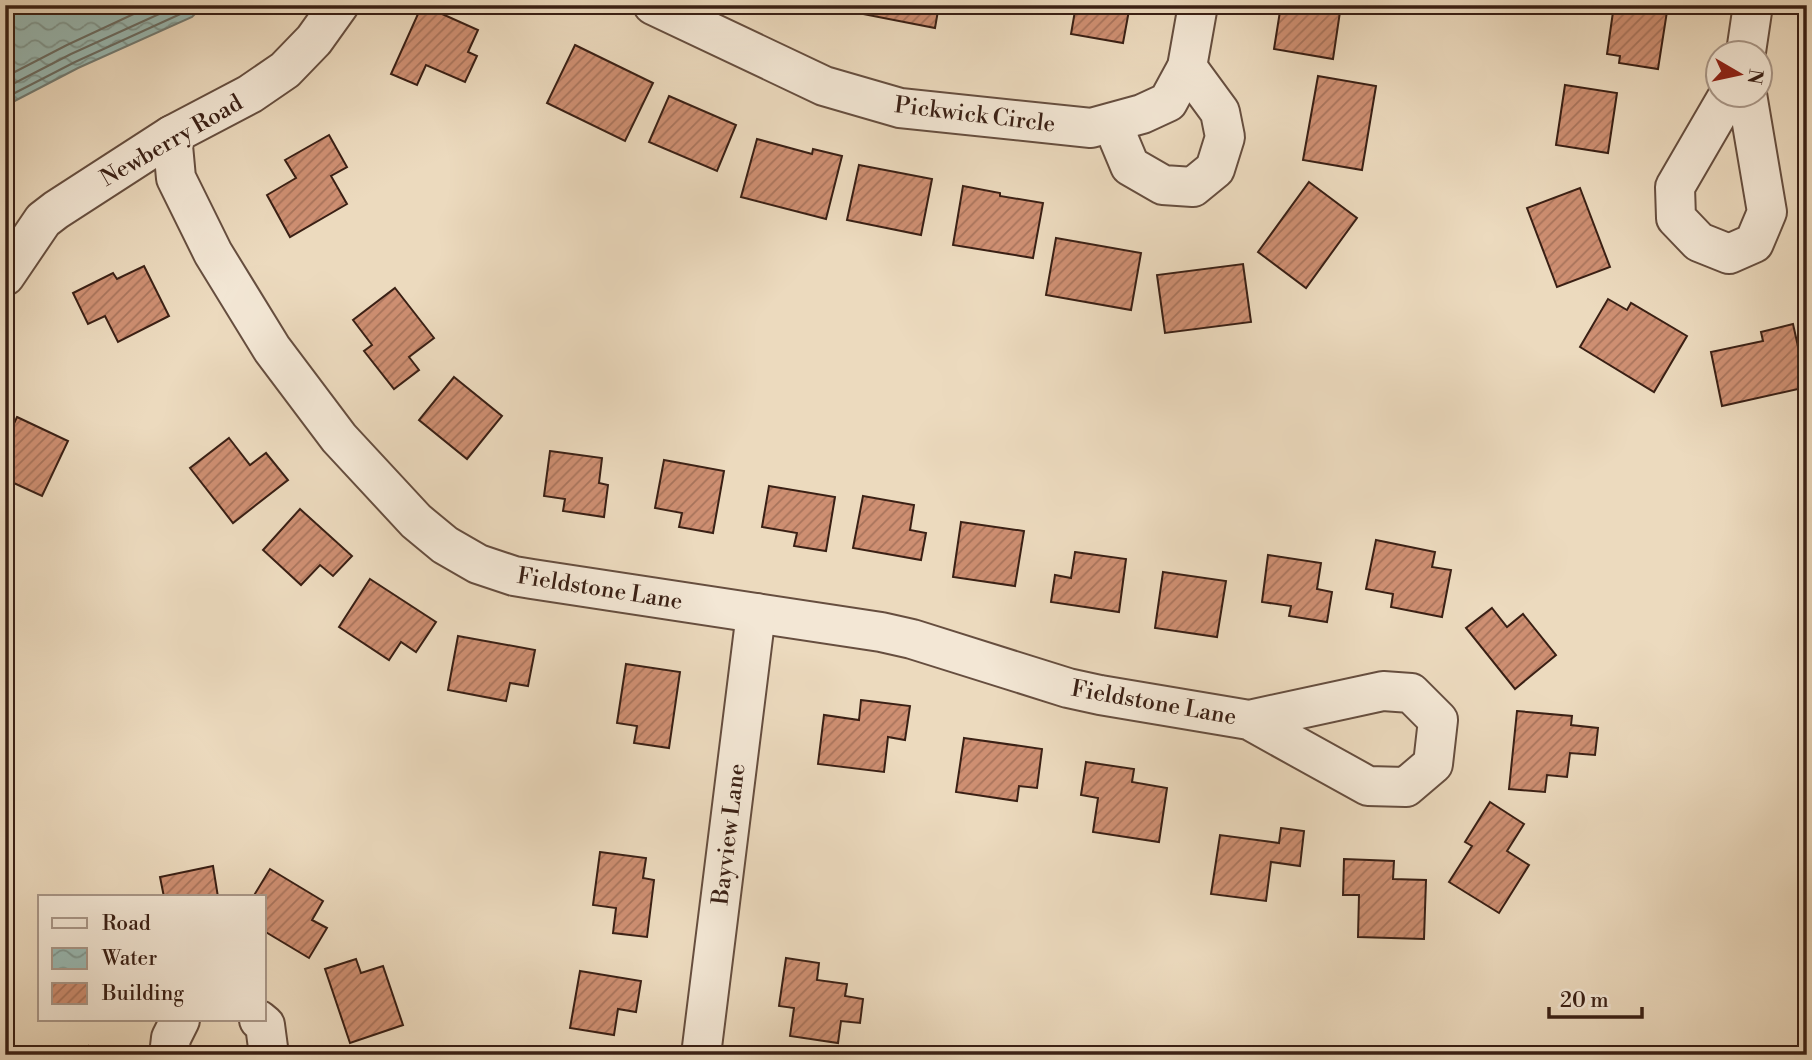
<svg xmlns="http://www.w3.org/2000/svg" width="1812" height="1060" font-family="'Libre Bodoni',serif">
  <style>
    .water { fill: url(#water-waves); stroke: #737c74; stroke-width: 2 }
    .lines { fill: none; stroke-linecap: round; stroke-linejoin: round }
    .shore { stroke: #6a6d64; stroke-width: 2 }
    .building { fill: url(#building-hatch); stroke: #3a2015; stroke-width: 2 }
    .minor-casing { stroke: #664e3f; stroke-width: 42 }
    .minor { stroke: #f3e7d5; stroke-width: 38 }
    .labels { text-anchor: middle; stroke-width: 5; stroke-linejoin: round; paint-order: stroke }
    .street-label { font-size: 23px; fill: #3a2015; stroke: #f3e7d5 }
  </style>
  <defs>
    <pattern id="water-waves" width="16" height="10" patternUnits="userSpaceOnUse" patternTransform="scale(1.75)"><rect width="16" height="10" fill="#99bab4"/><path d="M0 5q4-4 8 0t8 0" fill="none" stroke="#7e9791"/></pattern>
    <pattern id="building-hatch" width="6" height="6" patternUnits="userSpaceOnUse" patternTransform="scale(1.75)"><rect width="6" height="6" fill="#ce8f72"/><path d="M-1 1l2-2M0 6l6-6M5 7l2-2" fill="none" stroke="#a8745c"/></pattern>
  </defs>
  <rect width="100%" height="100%" fill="#ecdabe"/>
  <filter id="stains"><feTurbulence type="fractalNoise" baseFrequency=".00286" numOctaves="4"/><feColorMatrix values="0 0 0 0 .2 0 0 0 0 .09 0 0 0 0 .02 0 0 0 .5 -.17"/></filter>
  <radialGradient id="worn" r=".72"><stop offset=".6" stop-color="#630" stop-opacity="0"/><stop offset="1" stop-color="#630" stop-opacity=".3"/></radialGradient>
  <!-- water -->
  <polygon class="water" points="5,5 204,5 192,17 78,68 5,106"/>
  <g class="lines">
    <!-- shore -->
    <g class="shore">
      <polyline points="5,77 67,45 153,5"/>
      <polyline points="5,88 71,54 179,5"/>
      <polyline points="5,98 75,62 187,11 194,5"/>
    </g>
  </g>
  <!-- building -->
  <g class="building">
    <polygon points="422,5 478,30 468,52 477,56 465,82 426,65 417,85 391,74"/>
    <polygon points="865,5 939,5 935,28 863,14"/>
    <polygon points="1076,5 1130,5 1123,43 1071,34"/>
    <polygon points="1281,5 1341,5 1333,59 1274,49"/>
    <polygon points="1614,5 1668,5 1658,69 1619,63 1620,56 1607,54"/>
    <polygon points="575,45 653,83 625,141 547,103"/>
    <polygon points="1318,76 1376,86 1362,170 1303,160"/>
    <polygon points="1565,85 1617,93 1608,153 1556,145"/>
    <polygon points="669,96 736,125 717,171 649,142"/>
    <polygon points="329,135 347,167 331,176 347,204 290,237 267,195 296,178 285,160"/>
    <polygon points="757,139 812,154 813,149 842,156 826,219 741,197"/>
    <polygon points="859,165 932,179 921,235 847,220"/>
    <polygon points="1309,182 1357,218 1306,288 1258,252"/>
    <polygon points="963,186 1000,193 1000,196 1043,203 1033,258 953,245"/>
    <polygon points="1580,188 1610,267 1557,287 1527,208"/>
    <polygon points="1056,238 1141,253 1131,310 1046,295"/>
    <polygon points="1243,264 1251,322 1165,333 1157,275"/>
    <polygon points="144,266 169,316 118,342 105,316 88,324 73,293 113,273 117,279"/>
    <polygon points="395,288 434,338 409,357 419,370 394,389 364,351 372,345 353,320"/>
    <polygon points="1608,299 1627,310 1631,303 1687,336 1654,392 1580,347"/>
    <polygon points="1793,324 1807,387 1722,406 1711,352 1763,341 1761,332"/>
    <polygon points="454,377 502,416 467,459 419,420"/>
    <polygon points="17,417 68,441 42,496 5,479 5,443"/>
    <polygon points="229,438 250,465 266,453 288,480 233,523 190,468"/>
    <polygon points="550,451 602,458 599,483 608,485 604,517 563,511 565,499 544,496"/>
    <polygon points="664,460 724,471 713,533 679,527 682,513 655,508"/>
    <polygon points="769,486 835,497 826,551 794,546 797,533 762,527"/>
    <polygon points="863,496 914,505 910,530 926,533 921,560 853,548"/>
    <polygon points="300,509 352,556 333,576 320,565 301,585 263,550"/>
    <polygon points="961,522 1024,531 1015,586 953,577"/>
    <polygon points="1376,540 1435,552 1432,567 1451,570 1442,617 1391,607 1393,594 1366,589"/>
    <polygon points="1075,552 1126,559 1119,612 1051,602 1055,575 1071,578"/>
    <polygon points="1268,555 1321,563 1317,589 1332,592 1327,622 1289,616 1291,606 1262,602"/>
    <polygon points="1163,572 1226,581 1217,637 1155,628"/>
    <polygon points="370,579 436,622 416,652 401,642 389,660 339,627"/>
    <polygon points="1492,608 1507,627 1523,614 1556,655 1515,689 1466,628"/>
    <polygon points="458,636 535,650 528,686 510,683 506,701 448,690"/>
    <polygon points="626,664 680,672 669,748 634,743 637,726 617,723"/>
    <polygon points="861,700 910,706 905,740 888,737 884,772 818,764 824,715 859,720"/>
    <polygon points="1517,711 1572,716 1571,725 1598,728 1595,755 1570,753 1567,777 1547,775 1545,792 1509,789"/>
    <polygon points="964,738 1042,749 1037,788 1019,786 1017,801 956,792"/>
    <polygon points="1086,762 1134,769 1132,782 1167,788 1159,842 1093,832 1098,798 1081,795"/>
    <polygon points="1490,802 1524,824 1507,851 1529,865 1499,913 1449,882 1472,846 1465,842"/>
    <polygon points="1281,828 1304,831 1300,866 1271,862 1266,901 1211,894 1220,835 1279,843"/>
    <polygon points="600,852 646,858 643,878 654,880 647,937 613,933 616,908 593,905"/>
    <polygon points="1344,859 1394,861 1393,879 1426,880 1424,939 1358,937 1359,895 1343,895"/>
    <polygon points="213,866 218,897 164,897 160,877"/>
    <polygon points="270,869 323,901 312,920 327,928 309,958 264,931 264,897 253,897"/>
    <polygon points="786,958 819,963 817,980 847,984 845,996 863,999 860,1023 841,1021 838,1043 790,1036 794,1008 779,1006"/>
    <polygon points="356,959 361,973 383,966 403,1025 350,1043 325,969"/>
    <polygon points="580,971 641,981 636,1012 618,1009 614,1035 570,1028"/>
    <polygon points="88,1046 90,1055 60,1055 59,1051"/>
  </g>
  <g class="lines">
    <!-- minor casing -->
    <g class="minor-casing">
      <g id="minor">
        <polyline points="653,5 824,86 900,108 1091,128 1142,114 1168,102 1187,67 1198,5"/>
        <polyline points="1746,52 1753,5"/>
        <polyline points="1729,94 1675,187 1676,218 1699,242 1729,254 1754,243 1767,212 1747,94"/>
        <polyline points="1112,123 1130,166 1163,185 1193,187 1215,169 1225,137 1220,112 1187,67"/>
        <polyline points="172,135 176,178 213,253 272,349 339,438 416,521 445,545 478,564 514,576 532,579 881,632 912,639 1068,688 1100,695 1249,720 1368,786 1406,787 1433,764 1438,720 1411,693 1383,691 1249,720"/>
        <polyline points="5,276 43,220 56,210 172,135 250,94 285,70 314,40 339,5"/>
        <polyline points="259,1020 265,1025 269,1055"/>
        <polyline points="169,1055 171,1038 180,1020"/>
        <polyline points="701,1055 756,613"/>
      </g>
    </g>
    <!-- minor -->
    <use href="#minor" class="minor"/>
  </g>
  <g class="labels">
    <!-- street labels -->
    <g class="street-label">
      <text transform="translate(975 114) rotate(7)" y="8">Pickwick Circle</text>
      <text transform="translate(171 140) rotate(-30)" y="8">Newberry Road</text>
      <text transform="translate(600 588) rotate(9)" y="8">Fieldstone Lane</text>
      <text transform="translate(1154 702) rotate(10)" y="8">Fieldstone Lane</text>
      <text transform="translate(728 834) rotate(-83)" y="8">Bayview Lane</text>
    </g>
  </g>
  <!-- margin -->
  <rect width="1812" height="1060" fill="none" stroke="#ecdabe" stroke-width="28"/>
  <rect x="7" y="7" width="1798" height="1046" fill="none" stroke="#3a2015" stroke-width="3.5"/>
  <rect x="14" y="14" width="1784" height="1032" fill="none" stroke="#3a2015" stroke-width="2"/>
  <!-- legend -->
  <rect x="38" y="895" width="228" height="126" fill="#f3e7d5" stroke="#a99788" stroke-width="2"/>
  <rect x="52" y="918" width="35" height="10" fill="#f3e7d5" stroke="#a99788" stroke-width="2"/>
  <text x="102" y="930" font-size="21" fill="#3a2015">Road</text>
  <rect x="52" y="948" width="35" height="21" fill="url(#water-waves)" stroke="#a99788" stroke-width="2"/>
  <text x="102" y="965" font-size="21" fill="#3a2015">Water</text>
  <rect x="52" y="983" width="35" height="21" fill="url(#building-hatch)" stroke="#a99788" stroke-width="2"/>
  <text x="102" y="1000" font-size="21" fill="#3a2015">Building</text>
  <!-- north arrow -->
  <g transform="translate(1739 74) rotate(99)"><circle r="33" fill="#f3e7d5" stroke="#a99788" stroke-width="2"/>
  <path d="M0-5L12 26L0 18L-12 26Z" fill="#8f2418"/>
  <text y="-10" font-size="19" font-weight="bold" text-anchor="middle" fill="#3a2015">N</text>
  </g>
  <!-- scale -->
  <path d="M1549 1007v10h93v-10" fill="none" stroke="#3a2015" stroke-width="3.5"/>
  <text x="1560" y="1007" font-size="21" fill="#3a2015" stroke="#f3e7d5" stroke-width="5" paint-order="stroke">20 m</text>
  <rect width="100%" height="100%" filter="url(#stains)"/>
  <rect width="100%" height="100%" fill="url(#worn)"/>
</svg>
